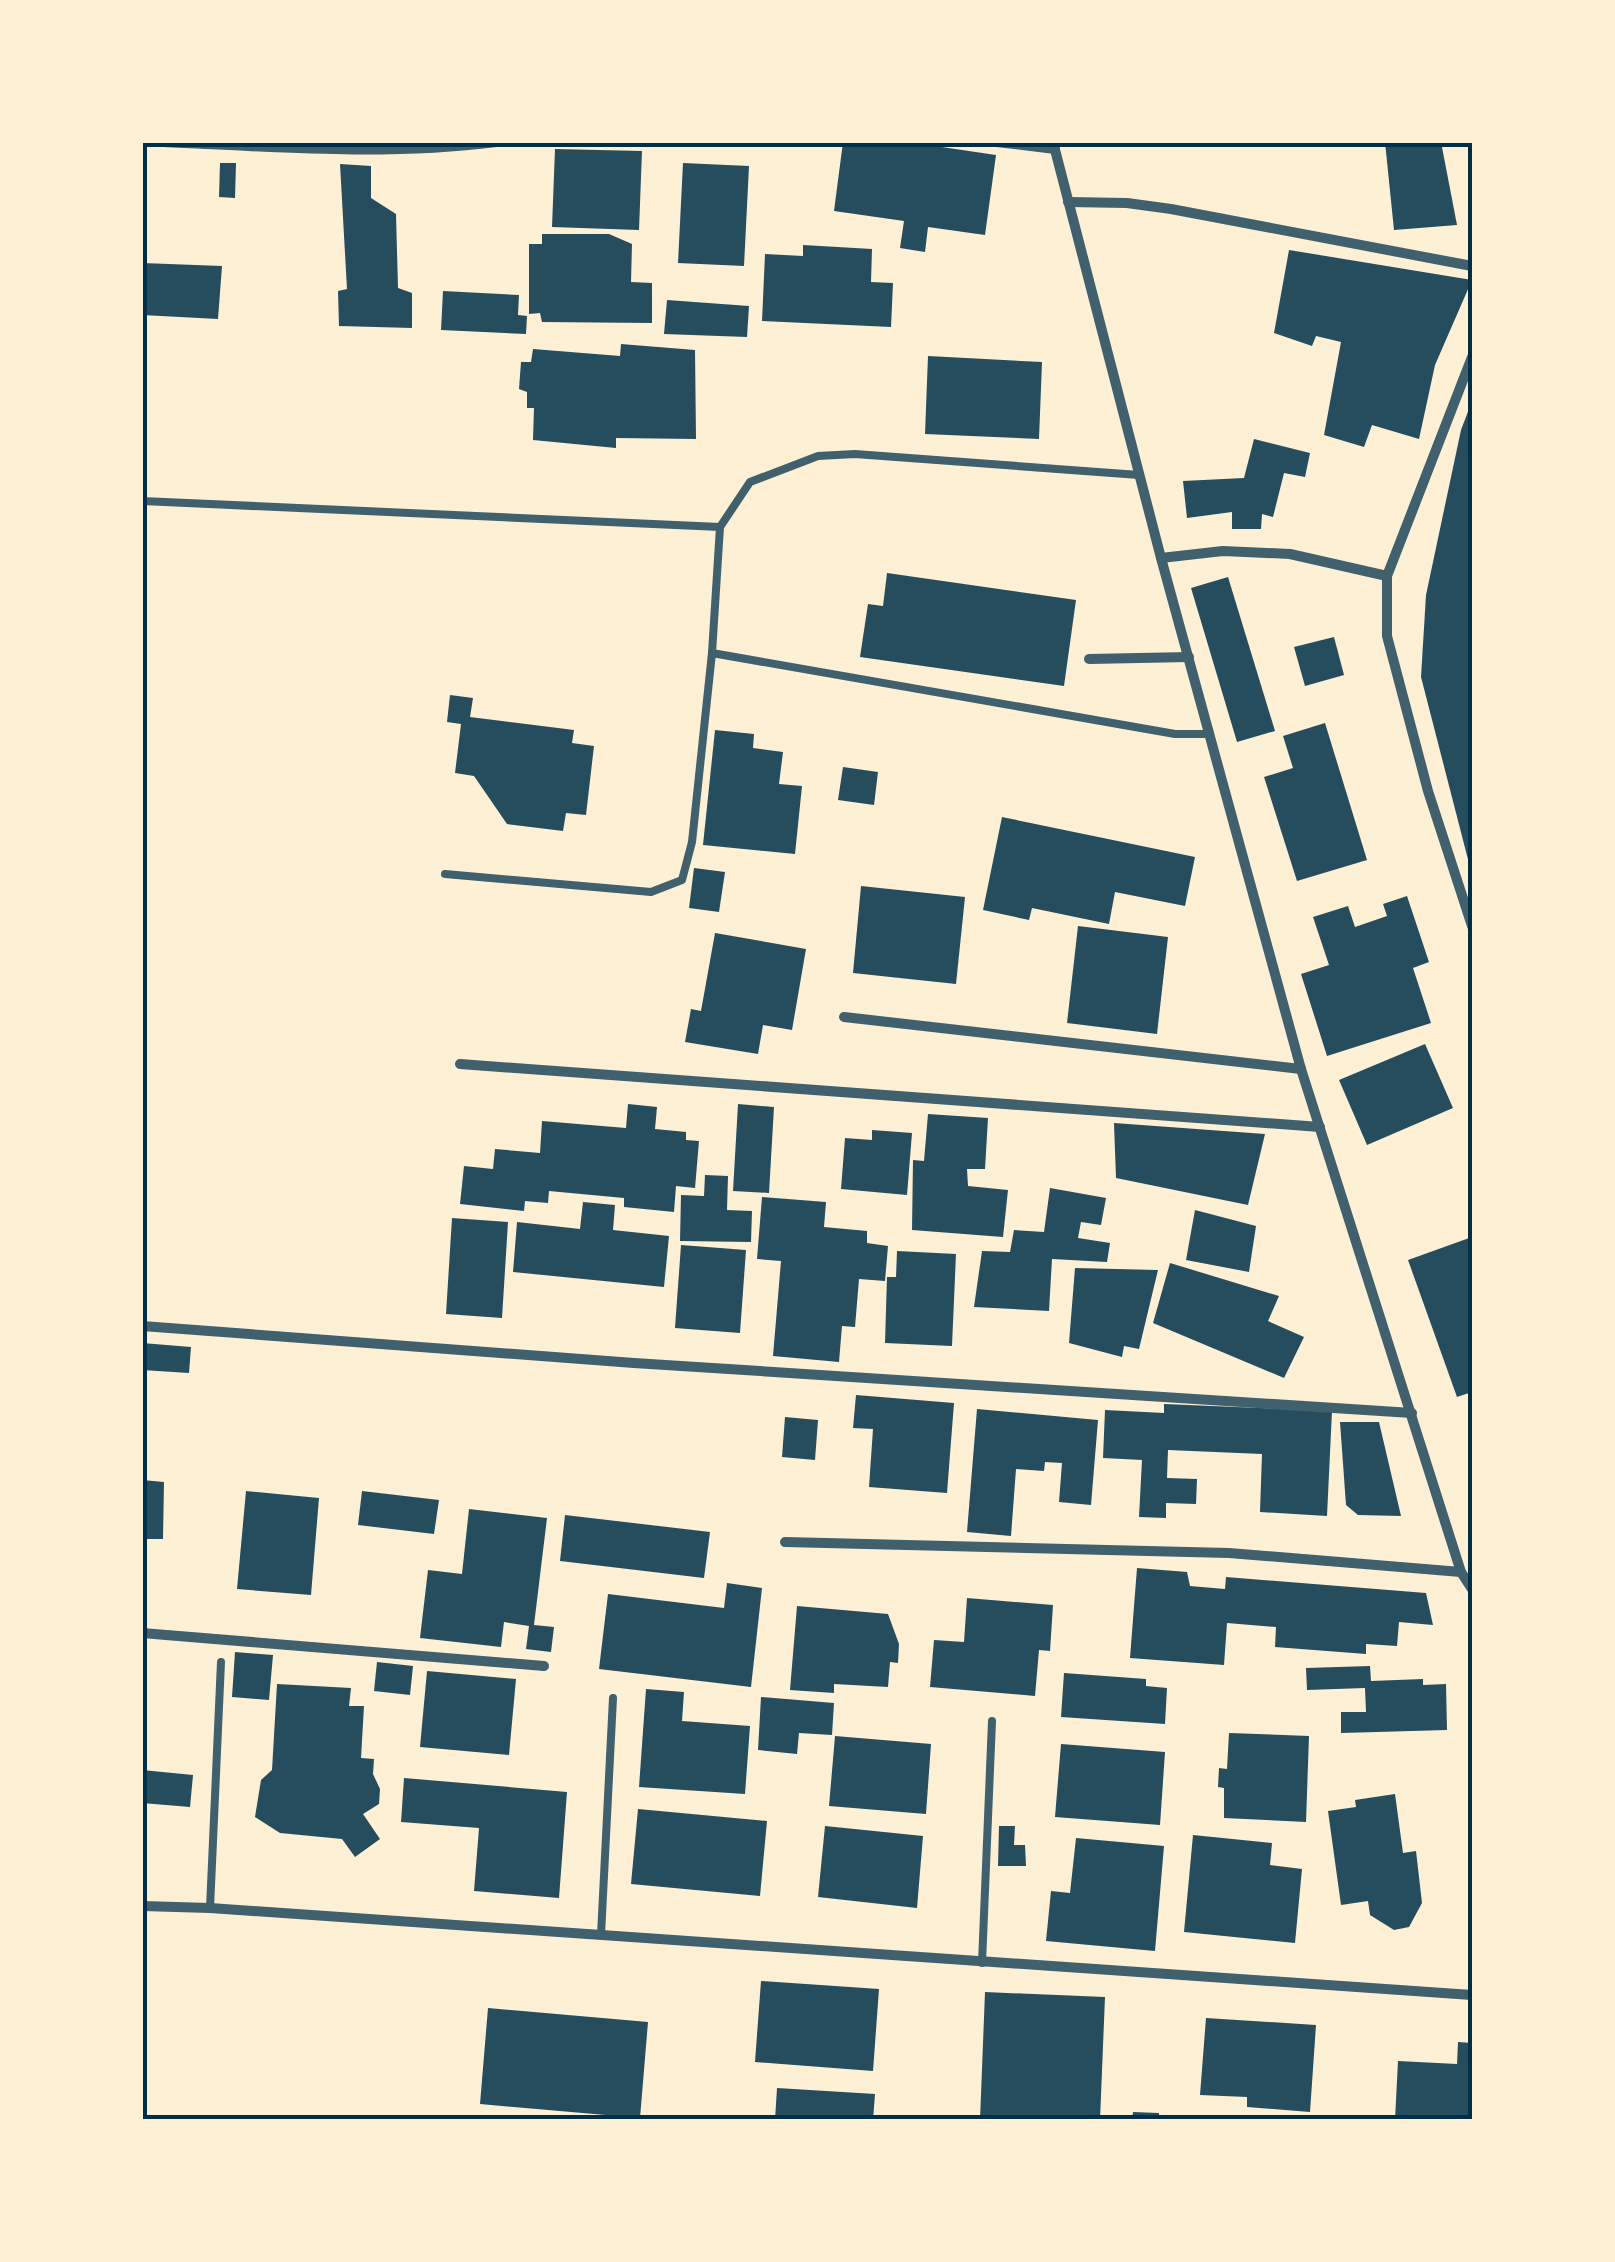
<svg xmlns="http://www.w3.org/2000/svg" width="1615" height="2262" font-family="'Public Sans',sans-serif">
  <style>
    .building { fill: #264d5e }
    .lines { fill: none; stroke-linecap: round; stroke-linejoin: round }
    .service { stroke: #3f606c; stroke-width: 8 }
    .minor { stroke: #3f606c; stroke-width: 10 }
    .neatline { fill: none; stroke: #003049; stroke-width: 4 }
  </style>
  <rect width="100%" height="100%" fill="#fdf0d5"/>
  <!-- building -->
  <g class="building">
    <polygon points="843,142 908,142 996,155 985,235 928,227 925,252 900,248 904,221 834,211"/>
    <polygon points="1385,142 1441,142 1457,225 1394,230"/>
    <polygon points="555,149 642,151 639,230 552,227"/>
    <polygon points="220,163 236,163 235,198 219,197"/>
    <polygon points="683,163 749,166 744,266 678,263"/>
    <polygon points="340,164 371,166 371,198 396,214 398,288 412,293 412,328 339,326 338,291 347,289"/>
    <polygon points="542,234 609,234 632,244 631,282 652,283 652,323 542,322 540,313 529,314 529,244 542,244"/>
    <polygon points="803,245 872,249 871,282 893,283 891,327 762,321 765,254 803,256"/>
    <polygon points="1289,250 1472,280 1435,365 1419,439 1372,425 1364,447 1324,435 1341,342 1316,336 1312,346 1274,333"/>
    <polygon points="142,263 222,266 218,319 142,315"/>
    <polygon points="443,291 519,295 518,315 527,316 526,334 441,330"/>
    <polygon points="667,300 749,306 747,337 664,334"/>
    <polygon points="621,344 695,350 696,439 616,438 616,448 533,440 534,408 527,408 527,392 519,389 521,362 531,362 533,349 620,356"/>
    <polygon points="928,356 1042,362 1039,439 925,434"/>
    <polygon points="1472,401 1472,875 1421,677 1426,595 1461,430"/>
    <polygon points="1254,439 1310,453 1305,477 1284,473 1273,517 1262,514 1261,529 1232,529 1232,512 1187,518 1183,481 1244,478"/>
    <polygon points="887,573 1076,600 1064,686 860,657 868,604 883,606"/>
    <polygon points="1228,577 1275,731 1237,742 1191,588"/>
    <polygon points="1334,637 1344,675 1305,686 1294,647"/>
    <polygon points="450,695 473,698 470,717 574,730 572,743 594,746 586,815 566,813 563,831 507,824 474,776 455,773 461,724 447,722"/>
    <polygon points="1325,723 1367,860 1297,881 1264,777 1293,768 1283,736"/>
    <polygon points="715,730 754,734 753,748 783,752 779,784 802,786 795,854 703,845"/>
    <polygon points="843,767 878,772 874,805 838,800"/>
    <polygon points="1002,817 1195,857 1185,906 1115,892 1109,924 1032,908 1029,920 983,910"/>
    <polygon points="694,868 725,872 719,912 689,908"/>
    <polygon points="861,886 965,897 956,984 853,973"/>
    <polygon points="1407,896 1429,962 1413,968 1431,1023 1327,1056 1301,974 1329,965 1313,917 1348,906 1355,927 1387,916 1383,904"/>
    <polygon points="1078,926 1168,937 1157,1034 1067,1023"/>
    <polygon points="715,933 806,949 792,1030 763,1025 758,1054 685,1042 691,1009 701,1011"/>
    <polygon points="1425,1044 1453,1108 1367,1145 1339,1080"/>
    <polygon points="628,1104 657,1107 655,1129 686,1132 686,1140 699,1141 695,1188 676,1186 674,1212 624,1207 624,1198 549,1191 548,1203 525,1201 524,1211 460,1204 464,1166 493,1169 495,1149 540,1153 542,1121 626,1128"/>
    <polygon points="738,1104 774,1107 769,1193 733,1191"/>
    <polygon points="928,1114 988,1118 985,1169 967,1169 968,1186 1008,1190 1003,1237 912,1230 913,1160 924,1161"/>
    <polygon points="1114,1123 1265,1134 1248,1205 1116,1178"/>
    <polygon points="872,1130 912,1133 907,1195 841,1189 845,1138 872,1140"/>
    <polygon points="705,1175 728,1176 727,1210 752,1211 751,1242 680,1241 681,1195 704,1196"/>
    <polygon points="1050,1188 1106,1198 1101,1225 1081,1222 1078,1238 1110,1243 1107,1262 1052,1259 1049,1311 974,1307 982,1251 1010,1252 1014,1230 1044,1232"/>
    <polygon points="762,1197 826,1202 824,1227 867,1231 867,1243 888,1246 885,1281 859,1279 855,1327 842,1326 839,1362 773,1356 781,1261 757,1259"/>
    <polygon points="583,1202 615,1205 613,1230 669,1236 664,1287 513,1272 517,1222 580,1229"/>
    <polygon points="1195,1210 1256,1226 1249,1272 1186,1260"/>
    <polygon points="452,1218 508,1222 502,1318 446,1314"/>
    <polygon points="1472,1237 1472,1392 1457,1397 1408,1260"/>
    <polygon points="681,1245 746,1250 740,1333 675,1328"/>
    <polygon points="897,1251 956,1254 952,1346 885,1343 887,1277 896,1277"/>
    <polygon points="1170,1263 1279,1296 1268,1321 1304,1337 1284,1378 1153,1323"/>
    <polygon points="1075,1268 1158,1270 1139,1349 1124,1346 1122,1357 1069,1343"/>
    <polygon points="142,1343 191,1347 189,1373 142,1370"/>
    <polygon points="856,1395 954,1403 947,1493 869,1487 873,1429 853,1428"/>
    <polygon points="1164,1404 1332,1411 1327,1516 1260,1512 1262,1454 1168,1450 1167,1478 1197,1479 1196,1504 1166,1503 1166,1518 1139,1517 1142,1460 1103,1458 1105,1410 1164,1413"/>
    <polygon points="977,1409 1098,1420 1091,1505 1059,1502 1062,1463 1045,1462 1044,1471 1016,1469 1011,1536 967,1532"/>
    <polygon points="785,1417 818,1420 815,1460 782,1457"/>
    <polygon points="1340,1422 1379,1422 1401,1516 1358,1515 1346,1505"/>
    <polygon points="142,1480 164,1482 163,1539 142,1539"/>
    <polygon points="246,1491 319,1498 311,1595 237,1589"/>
    <polygon points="362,1491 439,1500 434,1534 358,1525"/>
    <polygon points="469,1509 547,1518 534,1625 554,1627 551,1652 526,1649 529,1626 504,1622 501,1647 420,1638 428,1570 462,1574"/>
    <polygon points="565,1515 710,1532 704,1578 560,1561"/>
    <polygon points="1137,1568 1187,1572 1190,1586 1225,1589 1226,1577 1426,1593 1433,1625 1399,1622 1397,1646 1366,1644 1366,1654 1275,1647 1276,1627 1227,1623 1224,1665 1130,1658"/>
    <polygon points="727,1583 762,1588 751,1687 599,1669 608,1594 724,1608"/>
    <polygon points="967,1598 1053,1605 1050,1651 1039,1650 1035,1696 930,1687 934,1640 964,1642"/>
    <polygon points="797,1606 888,1614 899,1644 898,1663 890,1662 888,1687 834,1684 834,1693 790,1690"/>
    <polygon points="235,1652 273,1655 269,1700 232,1697"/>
    <polygon points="377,1662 413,1666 410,1695 374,1691"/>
    <polygon points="1370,1666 1371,1681 1423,1679 1423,1685 1446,1684 1447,1730 1341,1733 1341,1712 1366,1712 1365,1688 1307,1690 1306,1668"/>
    <polygon points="427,1671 516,1679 509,1755 420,1747"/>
    <polygon points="1064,1673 1146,1679 1146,1686 1167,1688 1165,1724 1061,1717"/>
    <polygon points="277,1684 351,1688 349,1706 364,1706 361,1758 374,1759 373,1774 380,1789 379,1804 363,1814 380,1839 355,1857 342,1839 280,1833 255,1817 261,1780 272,1770"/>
    <polygon points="646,1689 684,1692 682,1721 750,1726 745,1794 639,1787"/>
    <polygon points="761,1697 834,1703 832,1735 799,1733 797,1754 758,1750"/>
    <polygon points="1229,1733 1309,1736 1306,1822 1224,1818 1224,1788 1218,1787 1219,1768 1227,1769"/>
    <polygon points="835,1736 931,1744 926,1814 829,1806"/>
    <polygon points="1061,1744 1165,1752 1160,1825 1055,1817"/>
    <polygon points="142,1770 193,1775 190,1807 142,1803"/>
    <polygon points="404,1778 567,1792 559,1898 474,1891 479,1828 401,1822"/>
    <polygon points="1395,1794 1403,1853 1416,1851 1422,1903 1409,1927 1394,1930 1370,1915 1368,1901 1341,1905 1328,1811 1356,1807 1355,1800"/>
    <polygon points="638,1809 767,1821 760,1896 631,1884"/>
    <polygon points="825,1826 923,1836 917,1908 818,1897"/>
    <polygon points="999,1826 1015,1826 1014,1845 1025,1845 1026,1866 998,1866"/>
    <polygon points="1193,1835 1272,1843 1270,1865 1302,1869 1295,1943 1184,1932"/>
    <polygon points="1076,1838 1164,1846 1155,1951 1046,1941 1051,1891 1070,1893"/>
    <polygon points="761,1981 879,1989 873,2071 755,2062"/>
    <polygon points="985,1992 1105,1997 1100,2120 980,2120"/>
    <polygon points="488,2008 648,2022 640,2118 480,2104"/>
    <polygon points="1206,2018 1316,2025 1310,2112 1247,2107 1247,2097 1200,2095"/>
    <polygon points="1458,2042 1472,2043 1472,2120 1395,2120 1398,2061 1457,2064"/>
    <polygon points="777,2088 875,2094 873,2120 775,2120"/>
    <polygon points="1133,2112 1159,2113 1159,2120 1132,2120"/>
  </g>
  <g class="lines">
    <!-- service -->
    <g class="service">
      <polyline points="142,501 720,527"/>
      <polyline points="712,653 1175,734 1210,734"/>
      <polyline points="445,874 651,892 682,880 692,842 712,653 720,527 750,482 818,456 855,454 1139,475"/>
      <polyline points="210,1908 221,1662"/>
      <polyline points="601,1935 613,1698"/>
      <polyline points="982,1963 992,1721"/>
    </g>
    <!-- minor -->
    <g class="minor">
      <path d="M 164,142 C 274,147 386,156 496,142"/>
      <polyline points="997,142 1055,149"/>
      <polyline points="1053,142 1161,558 1301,1069 1461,1572 1472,1589"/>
      <polyline points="1068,202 1127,203 1171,209 1472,266"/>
      <polyline points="1472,357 1387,576 1387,636 1428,791 1472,926"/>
      <polyline points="1161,558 1223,551 1290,554 1387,576"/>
      <polyline points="1089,659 1189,657"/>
      <polyline points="844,1017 1301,1069"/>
      <polyline points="460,1064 1320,1127"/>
      <polyline points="142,1326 634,1363 1412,1413"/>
      <polyline points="785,1542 1229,1553 1461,1572"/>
      <polyline points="142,1633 544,1666"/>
      <polyline points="142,1906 210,1908 1472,1995"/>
    </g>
  </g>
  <!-- border -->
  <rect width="1615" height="2262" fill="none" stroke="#fdf0d5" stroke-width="290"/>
  <rect x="145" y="145" width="1325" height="1972" class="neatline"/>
</svg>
